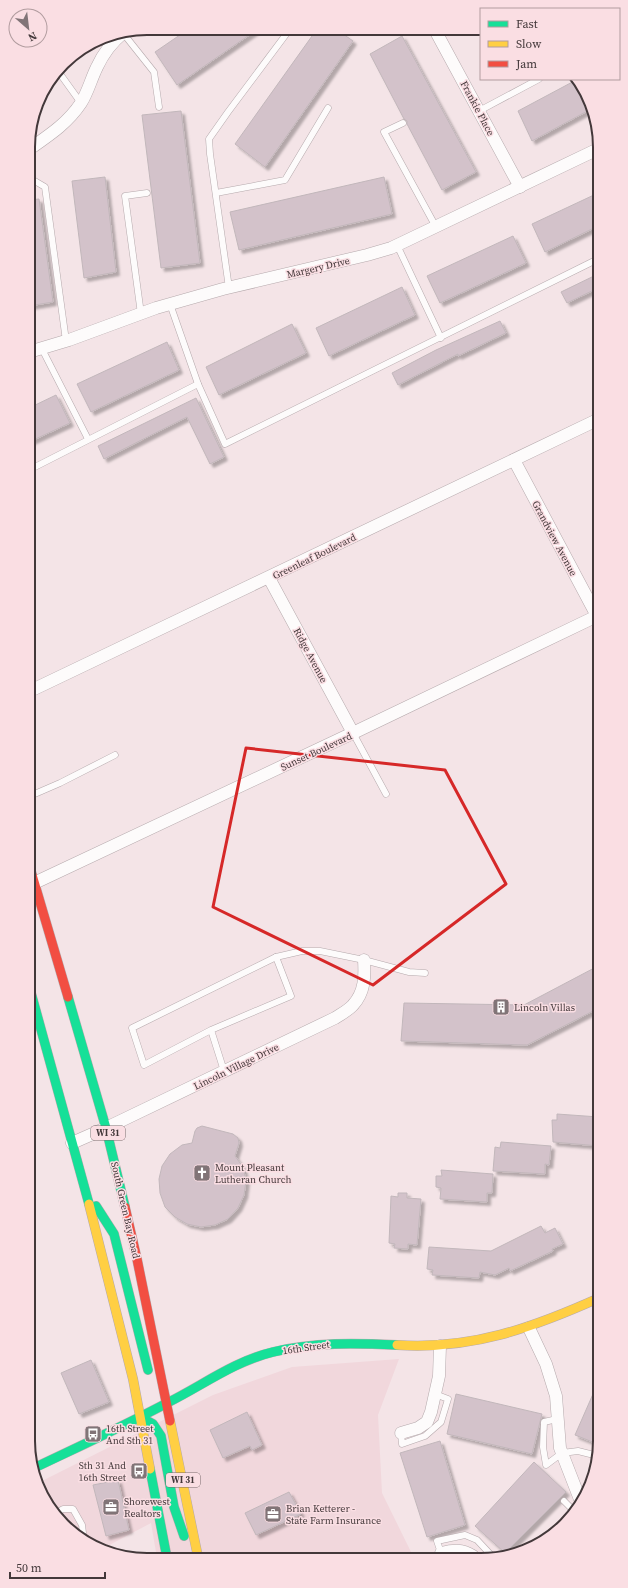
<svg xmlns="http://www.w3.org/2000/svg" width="628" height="1588" font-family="'Source Serif 4',serif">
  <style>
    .built { fill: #f1d7dc }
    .building { fill: #d3c2ca; stroke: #c2b7bb; filter: url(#shadow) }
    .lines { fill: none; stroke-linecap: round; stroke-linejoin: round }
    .lane-casing { stroke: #b5a9ac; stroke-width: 7 }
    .street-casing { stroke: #b5a9ac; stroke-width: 13 }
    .fast-casing { stroke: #b5a9ac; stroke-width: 10 }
    .slow-casing { stroke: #b5a9ac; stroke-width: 10 }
    .jam-casing { stroke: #b5a9ac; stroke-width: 10 }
    .lane { stroke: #fdfbfb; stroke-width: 6 }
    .street { stroke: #fdfbfb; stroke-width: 12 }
    .fast { stroke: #16e098; stroke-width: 9 }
    .slow { stroke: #ffcf43; stroke-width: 9 }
    .jam { stroke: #f24e42; stroke-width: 9 }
    .marked { fill: none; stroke: #d62828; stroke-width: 3; stroke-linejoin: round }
    .labels { text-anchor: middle; stroke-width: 3; stroke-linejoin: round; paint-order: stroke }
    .shield { fill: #fadee3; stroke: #7a6a6d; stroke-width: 1 }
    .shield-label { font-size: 9px; font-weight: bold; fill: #43383a }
    .street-label { font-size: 10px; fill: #43383a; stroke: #fadee3 }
    .poi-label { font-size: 10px; fill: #43383a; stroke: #fadee3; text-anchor: start }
    .rim { fill: none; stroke: #43383a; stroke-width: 2 }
  </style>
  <defs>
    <filter id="shadow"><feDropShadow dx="3.5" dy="3.5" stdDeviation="1" flood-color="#0004"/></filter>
  </defs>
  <rect width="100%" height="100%" fill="#f4e4e7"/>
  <!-- built -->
  <polygon class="built" points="399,1359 378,1415 382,1493 413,1556 157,1558 151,1523 100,1550 94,1548 63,1525 38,1483 213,1395 292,1367"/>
  <!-- building -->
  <g class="building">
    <polygon points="190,28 258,29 177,85 155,52"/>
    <polygon points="317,29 336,29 353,41 265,167 235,144"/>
    <polygon points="402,36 476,172 442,190 407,124 407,121 404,119 370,54"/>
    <polygon points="578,79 584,87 593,108 532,141 518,111"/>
    <polygon points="181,111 200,263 161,268 142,115"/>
    <polygon points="105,177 116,272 84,278 72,181"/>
    <polygon points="384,177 392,214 239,250 230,212"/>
    <polygon points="596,194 596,227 545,252 532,224"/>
    <polygon points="39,199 53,302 29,306 28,200"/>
    <polygon points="513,236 526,263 440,303 427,276"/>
    <polygon points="596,275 596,289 567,303 561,292"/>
    <polygon points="402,287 415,315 329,356 316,328"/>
    <polygon points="500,321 506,333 458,356 458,354 398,385 392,373 436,350"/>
    <polygon points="292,324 306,353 219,395 206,367"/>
    <polygon points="167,342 179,370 91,412 77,384"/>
    <polygon points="56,395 70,423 29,442 29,408"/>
    <polygon points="196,398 224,457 210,464 187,417 104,459 98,446"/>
    <polygon points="598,966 599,1008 527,1045 401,1041 404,1003 524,1005"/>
    <polygon points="557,1114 599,1117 599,1146 553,1142 552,1120 557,1120"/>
    <polygon points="202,1126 233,1134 238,1138 239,1143 235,1156 243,1167 246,1181 244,1195 238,1208 228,1219 215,1225 201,1227 187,1224 175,1217 165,1207 160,1193 159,1179 162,1166 170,1154 182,1145 192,1143 195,1131 197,1128"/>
    <polygon points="501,1142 551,1146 549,1165 545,1164 545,1174 493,1171 495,1147 500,1148"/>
    <polygon points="441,1170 493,1174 492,1193 487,1193 487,1202 440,1199 441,1188 436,1187 436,1176 442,1176"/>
    <polygon points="398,1193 407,1193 407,1198 421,1199 417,1245 408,1244 408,1249 394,1248 395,1244 389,1243 391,1196 398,1197"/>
    <polygon points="541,1226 545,1233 555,1228 563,1244 552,1249 553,1251 510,1271 509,1268 495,1275 480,1272 479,1278 432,1275 433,1270 427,1269 429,1247 491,1251"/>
    <polygon points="91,1360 109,1402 79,1414 61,1373"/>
    <polygon points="600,1378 600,1445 575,1435"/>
    <polygon points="456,1394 542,1414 532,1454 447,1434"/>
    <polygon points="247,1412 262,1445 252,1450 250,1446 223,1458 210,1430"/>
    <polygon points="440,1441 465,1525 427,1537 400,1453"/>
    <polygon points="534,1462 566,1492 505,1553 475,1526"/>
    <polygon points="118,1480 129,1530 106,1536 93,1485"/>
    <polygon points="289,1492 301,1514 256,1535 245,1513"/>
  </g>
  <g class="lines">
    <!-- lane casing -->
    <g class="lane-casing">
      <g id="lane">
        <polyline points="123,33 154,72 159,107"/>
        <polyline points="58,71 81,103"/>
        <polyline points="479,111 539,79"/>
        <polyline points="403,123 384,132 436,227"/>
        <polyline points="28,177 45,187 66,341"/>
        <polyline points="216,193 285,180 328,108"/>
        <polyline points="397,245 441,338"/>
        <polyline points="229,288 210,154 209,139 228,112 290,29"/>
        <polyline points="170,304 198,384"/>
        <polyline points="141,314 125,196 147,193"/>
        <polyline points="42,349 88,439"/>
        <polyline points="29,470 198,384 225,444 596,260"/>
        <polyline points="353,733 386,794"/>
        <polyline points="30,796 60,783 115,755"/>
        <polyline points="276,957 302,951 320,951 364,960 409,972 425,973"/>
        <polyline points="211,1030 144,1065 132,1028 276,957 291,996 211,1030 224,1071"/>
        <polyline points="557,1419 544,1422 543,1447 546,1465 562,1453 578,1451 598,1456"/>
        <polyline points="401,1433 402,1444 425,1436 441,1422 448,1399 435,1394"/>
        <polyline points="564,1501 575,1512"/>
        <polyline points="56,1513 63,1509 73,1509 82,1525 83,1533 77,1536"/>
        <polyline points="441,1553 437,1541 465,1535 477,1540 492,1556"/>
      </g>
    </g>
    <!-- street casing -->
    <g class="street-casing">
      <g id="street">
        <polyline points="435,30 520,187"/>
        <path d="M 28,150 C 48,136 67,124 81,103 C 88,92 91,79 97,67 C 103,54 112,42 123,33"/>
        <polyline points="29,352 69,340 156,308 223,289 367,255 391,248 596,150"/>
        <polyline points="269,578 353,733"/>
        <polyline points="30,691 597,420"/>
        <polyline points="30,885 353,733 597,616 514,460"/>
        <path d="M 72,1143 L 106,1128 L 335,1018 C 341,1014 349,1010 353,1005 C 365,992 365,976 364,960"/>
        <polyline points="529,1328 546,1364 556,1396 560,1448 581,1502"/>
        <polyline points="401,1433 418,1428 427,1422 431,1412 439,1376 440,1346"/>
        <path d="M 441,1553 C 453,1550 462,1549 473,1556"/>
      </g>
    </g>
    <!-- fast casing -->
    <g class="fast-casing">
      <g id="fast">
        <polyline points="31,993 89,1204"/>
        <polyline points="68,997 106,1128 125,1207"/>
        <polyline points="96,1206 114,1234 148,1370"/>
        <polyline points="140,1417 153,1424 161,1436 174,1507 184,1536"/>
        <path d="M 32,1469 C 78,1447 124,1426 169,1402 C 203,1385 235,1361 273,1352 C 314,1342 355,1343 397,1345"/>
        <polyline points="150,1469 167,1558"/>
      </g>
    </g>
    <!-- slow casing -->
    <g class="slow-casing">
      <g id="slow">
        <polyline points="89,1204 133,1379 150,1469"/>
        <path d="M 397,1345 C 471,1350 532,1328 599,1298"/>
        <polyline points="170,1421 198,1557"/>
      </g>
    </g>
    <!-- jam casing -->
    <g class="jam-casing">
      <g id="jam">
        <polyline points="30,868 68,997"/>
        <polyline points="125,1207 137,1259 170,1421"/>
      </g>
    </g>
    <!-- lane -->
    <use href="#lane" class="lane"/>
    <!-- street -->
    <use href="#street" class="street"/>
    <!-- fast -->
    <use href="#fast" class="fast"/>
    <!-- slow -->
    <use href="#slow" class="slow"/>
    <!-- jam -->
    <use href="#jam" class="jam"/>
  </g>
  <!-- marked area -->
  <path class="marked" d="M 246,748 L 445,770 L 506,884 L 373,985 L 213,907 Z"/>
  <!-- icons -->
  <defs>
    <g id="building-square" transform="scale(0.9)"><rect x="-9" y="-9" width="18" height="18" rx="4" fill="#817477" stroke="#fadee3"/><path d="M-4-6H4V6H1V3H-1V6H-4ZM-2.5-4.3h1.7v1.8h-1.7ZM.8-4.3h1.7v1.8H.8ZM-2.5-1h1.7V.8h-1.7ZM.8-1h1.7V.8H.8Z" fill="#fff"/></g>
    <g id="church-square" transform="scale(0.9)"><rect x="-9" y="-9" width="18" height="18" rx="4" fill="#817477" stroke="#fadee3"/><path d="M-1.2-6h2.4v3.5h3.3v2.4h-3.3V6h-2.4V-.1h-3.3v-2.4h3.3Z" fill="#fff"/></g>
    <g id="bus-square" transform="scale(0.9)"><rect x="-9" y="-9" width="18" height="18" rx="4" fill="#817477" stroke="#fadee3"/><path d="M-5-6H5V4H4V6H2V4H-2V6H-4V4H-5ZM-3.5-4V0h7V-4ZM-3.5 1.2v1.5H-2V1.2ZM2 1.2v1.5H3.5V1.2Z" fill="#fff"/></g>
    <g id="office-square" transform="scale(0.9)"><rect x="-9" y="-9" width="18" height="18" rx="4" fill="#817477" stroke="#fadee3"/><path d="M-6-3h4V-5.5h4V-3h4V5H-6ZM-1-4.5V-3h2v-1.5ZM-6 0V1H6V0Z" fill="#fff"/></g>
  </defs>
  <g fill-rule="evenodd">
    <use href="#building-square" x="501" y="1007"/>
    <use href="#church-square" x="202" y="1173"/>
    <use href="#bus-square" x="93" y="1434"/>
    <use href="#bus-square" x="139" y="1471"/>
    <use href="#office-square" x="111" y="1507"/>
    <use href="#office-square" x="273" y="1514"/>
  </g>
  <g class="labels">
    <!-- shield labels -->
    <g class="shield">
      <rect x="91" y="1126" width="34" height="14" rx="3"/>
      <rect x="166" y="1473" width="34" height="14" rx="3"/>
    </g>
    <g class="shield-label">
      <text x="108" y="1136">WI 31</text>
      <text x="183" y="1483">WI 31</text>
    </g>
    <!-- street labels -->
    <g class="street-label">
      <text transform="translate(478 108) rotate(62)" y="4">Frankie Place</text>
      <text transform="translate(318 267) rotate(-13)" y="4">Margery Drive</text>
      <text transform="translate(555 538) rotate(62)" y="4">Grandview Avenue</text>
      <text transform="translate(314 556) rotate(-26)" y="4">Greenleaf Boulevard</text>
      <text transform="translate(311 655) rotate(62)" y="4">Ridge Avenue</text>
      <text transform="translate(316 751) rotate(-25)" y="4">Sunset Boulevard</text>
      <text transform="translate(236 1066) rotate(-26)" y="4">Lincoln Village Drive</text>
      <text transform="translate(126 1210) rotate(77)" y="4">South Green Bay Road</text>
      <text transform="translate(306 1347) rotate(-8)" y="4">16th Street</text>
    </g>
    <!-- poi labels -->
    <g class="poi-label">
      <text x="514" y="1011">Lincoln Villas</text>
      <text x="215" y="1171">Mount Pleasant<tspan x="215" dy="12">Lutheran Church</tspan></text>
      <text x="106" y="1432">16th Street<tspan x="106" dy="12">And Sth 31</tspan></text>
      <text x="126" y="1469" text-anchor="end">Sth 31 And<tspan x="126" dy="12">16th Street</tspan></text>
      <text x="124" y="1505">Shorewest<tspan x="124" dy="12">Realtors</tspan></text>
      <text x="286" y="1512">Brian Ketterer -<tspan x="286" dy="12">State Farm Insurance</tspan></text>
    </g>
  </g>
  <!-- crop -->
  <path d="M0 0H628V1588H0ZM147 35H481A112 112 0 0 1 593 147V1441A112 112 0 0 1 481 1553H147A112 112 0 0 1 35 1441V147A112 112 0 0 1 147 35Z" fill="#fadee3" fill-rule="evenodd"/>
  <path class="rim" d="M147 35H481A112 112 0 0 1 593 147V1441A112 112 0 0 1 481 1553H147A112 112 0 0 1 35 1441V147A112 112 0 0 1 147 35Z"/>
  <!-- legend -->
  <rect x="480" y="8" width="140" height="72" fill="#fadee3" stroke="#b19c9f"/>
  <rect x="488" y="21" width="20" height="6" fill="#16e098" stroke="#b19c9f"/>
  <text x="516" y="28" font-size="12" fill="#43383a">Fast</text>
  <rect x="488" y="41" width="20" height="6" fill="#ffcf43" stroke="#b19c9f"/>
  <text x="516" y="48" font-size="12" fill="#43383a">Slow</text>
  <rect x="488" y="61" width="20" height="6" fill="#f24e42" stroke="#b19c9f"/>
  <text x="516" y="68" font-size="12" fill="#43383a">Jam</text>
  <!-- north arrow -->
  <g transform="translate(28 28) rotate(152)"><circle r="19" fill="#fadee3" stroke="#b19c9f"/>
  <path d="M0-3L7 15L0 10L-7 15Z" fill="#817477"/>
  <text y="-6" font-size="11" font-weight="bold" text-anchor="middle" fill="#43383a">N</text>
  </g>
  <!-- scale -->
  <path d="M10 1572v6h95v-6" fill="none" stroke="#43383a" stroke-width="2"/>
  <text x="16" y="1572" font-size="12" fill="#43383a" stroke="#fadee3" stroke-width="3" paint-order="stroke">50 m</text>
</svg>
